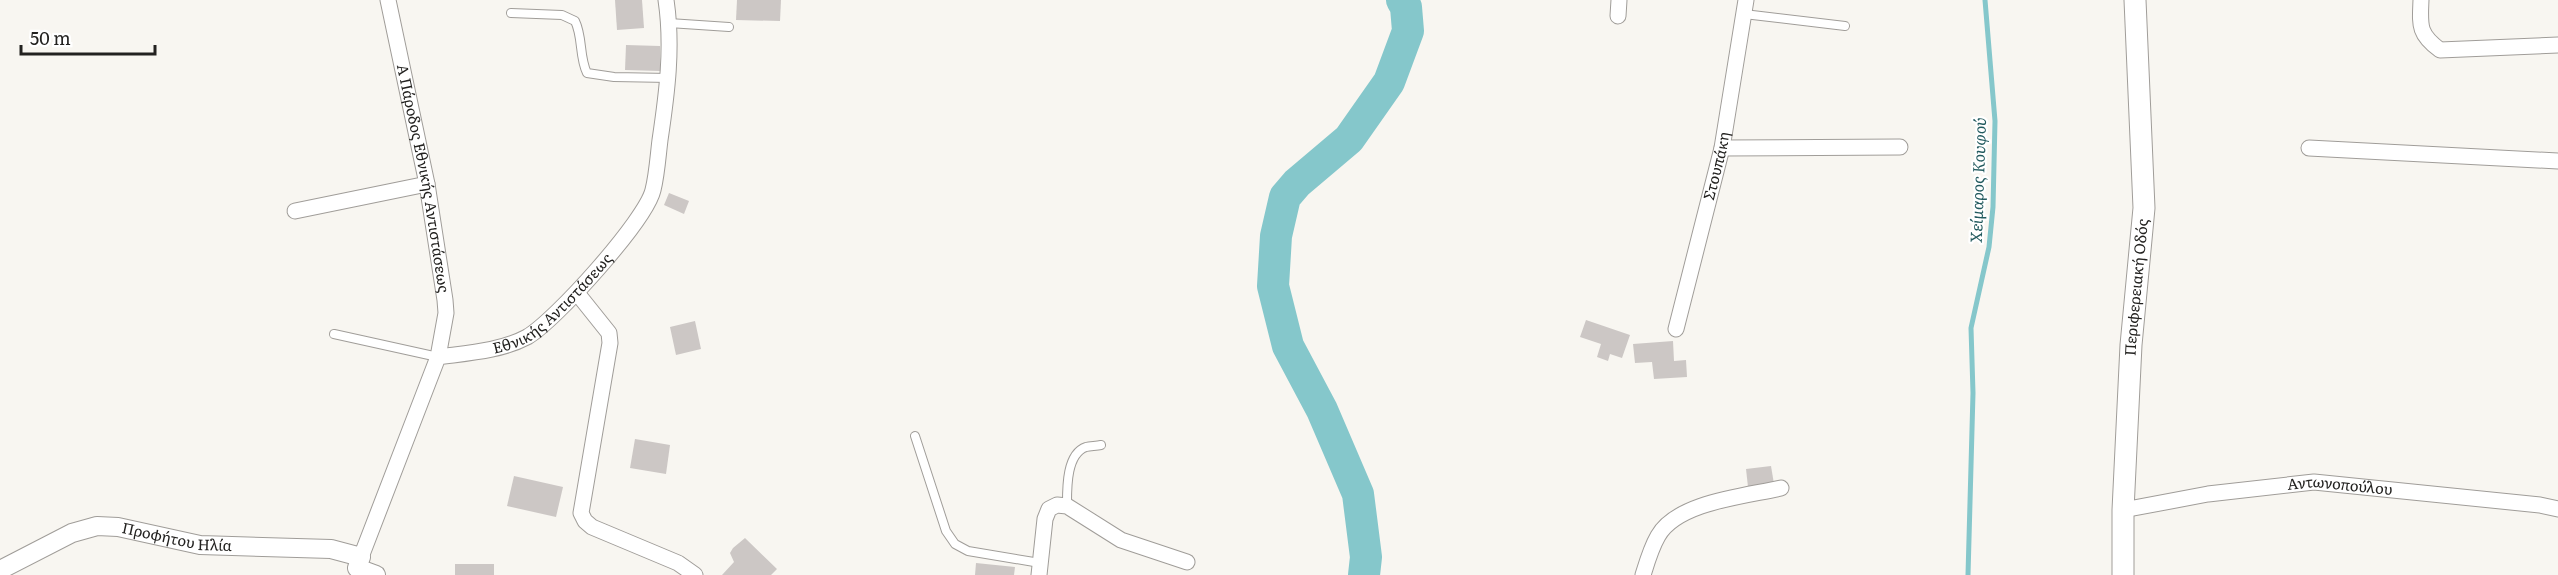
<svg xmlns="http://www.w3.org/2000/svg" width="2558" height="575" font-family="Literata,serif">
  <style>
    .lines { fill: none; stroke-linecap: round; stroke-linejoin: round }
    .stream { stroke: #85c7cb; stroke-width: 5 }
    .river { stroke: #85c7cb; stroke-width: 32 }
    .building { fill: #ccc7c5 }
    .service-casing { stroke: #a09d99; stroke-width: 10 }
    .minor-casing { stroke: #a09d99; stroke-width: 17 }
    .tertiary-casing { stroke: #a09d99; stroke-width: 20 }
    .secondary-casing { stroke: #a09d99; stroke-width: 23 }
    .service { stroke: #fff; stroke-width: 8 }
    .minor { stroke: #fff; stroke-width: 15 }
    .tertiary { stroke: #fff; stroke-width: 18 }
    .secondary { stroke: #fff; stroke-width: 21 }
    .labels { text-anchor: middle; stroke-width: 4.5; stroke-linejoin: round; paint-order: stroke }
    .street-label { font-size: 15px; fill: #232220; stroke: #fff }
    .water-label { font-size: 16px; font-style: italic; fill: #225a5e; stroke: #fff }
  </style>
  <rect width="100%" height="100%" fill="#f8f6f1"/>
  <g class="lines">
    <!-- stream -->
    <polyline class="stream" points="1968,575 1973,393 1971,328 1989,247 1993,207 1995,121 1985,0"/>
    <!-- river -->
    <polyline class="river" points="1364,575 1366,557 1358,494 1322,410 1288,346 1273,286 1276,236 1285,197 1297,183 1349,139 1389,82 1408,31 1406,7 1402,0"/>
  </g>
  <!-- building -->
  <g class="building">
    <polygon points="615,0 642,0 644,28 617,30"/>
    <polygon points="737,0 781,0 780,21 736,20"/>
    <polygon points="626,45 660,46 660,71 625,70"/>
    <polygon points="669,193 689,201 684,214 664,205"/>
    <polygon points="1586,320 1630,335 1622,358 1610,354 1608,361 1597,357 1601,344 1580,337"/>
    <polygon points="695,321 701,349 676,355 670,327"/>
    <polygon points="1673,341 1674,361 1686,360 1687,377 1654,379 1652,362 1635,363 1633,344"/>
    <polygon points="635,439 670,445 666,474 630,468"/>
    <polygon points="1771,466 1774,484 1748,487 1746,469"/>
    <polygon points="514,476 563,487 556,517 507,506"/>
    <polygon points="745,538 777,569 771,575 722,575 734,562 730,553 733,548"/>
    <polygon points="976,563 1015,567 1014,575 975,575"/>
    <rect x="455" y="564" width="39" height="11"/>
  </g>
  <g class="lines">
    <!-- service casing -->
    <g class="service-casing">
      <g id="service">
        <path d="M 511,13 L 562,15 L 575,21 C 583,37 579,57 587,73 L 614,77 L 669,78"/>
        <polyline points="1744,14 1845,26"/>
        <polyline points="669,23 729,27"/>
        <polyline points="334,334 438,357"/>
        <polyline points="915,436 946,531 955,544 968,551 1040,563"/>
        <path d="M 1067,506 C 1067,489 1066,454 1086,447 C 1090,446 1096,446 1101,445"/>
      </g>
    </g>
    <!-- minor casing -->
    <g class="minor-casing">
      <g id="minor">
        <path id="s1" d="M 388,0 L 427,184 L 445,300 L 446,313 L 438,357"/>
        <path d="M 2421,0 C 2420,25 2418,34 2440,50 L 2558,45"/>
        <polyline points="1618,16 1619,0"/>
        <polyline points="1722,148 1900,147"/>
        <polyline points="2309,148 2558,161"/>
        <polyline points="295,211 427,184"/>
        <polyline points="577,293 609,333 610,343 581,513 585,521 592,527 678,563 695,575"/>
        <path id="s2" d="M 1676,329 L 1722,148 L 1746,0"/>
        <path id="s3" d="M 2123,510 L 2208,494 L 2314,482 L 2540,505 L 2558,509"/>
        <path id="s4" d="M 361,557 L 438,357 C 467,353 501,351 527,337 C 555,321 646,220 653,190 C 657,174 658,156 660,140 C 667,93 673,47 666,0"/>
        <polyline points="1039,575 1045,519 1049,509 1057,505 1067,506 1121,540 1187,562"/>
        <path d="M 1643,575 C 1647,562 1651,548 1658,536 C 1677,502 1746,496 1781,488"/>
      </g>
    </g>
    <!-- tertiary casing -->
    <g class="tertiary-casing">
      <g id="tertiary">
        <path id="s5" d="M 0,570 L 72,533 L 97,526 L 118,527 L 200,545 L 331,549 L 361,557 L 357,568 L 376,575"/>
      </g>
    </g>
    <!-- secondary casing -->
    <g class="secondary-casing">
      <g id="secondary">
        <path id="s6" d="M 2123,575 L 2123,510 L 2131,345 L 2144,208 L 2135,0"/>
      </g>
    </g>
    <!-- service -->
    <use href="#service" class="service"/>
    <!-- minor -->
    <use href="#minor" class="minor"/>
    <!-- tertiary -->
    <use href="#tertiary" class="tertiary"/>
    <!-- secondary -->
    <use href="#secondary" class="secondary"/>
  </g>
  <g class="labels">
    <!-- street labels -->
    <g class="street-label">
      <text dy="5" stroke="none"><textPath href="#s2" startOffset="168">Στουπάκη</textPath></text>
      <text dy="5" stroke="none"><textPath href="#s1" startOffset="182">Α Πάροδος Εθνικής Αντιστάσεως</textPath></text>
      <text dy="5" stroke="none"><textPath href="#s6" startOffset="288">Περιφερειακή Οδός</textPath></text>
      <text dy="5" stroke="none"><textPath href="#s4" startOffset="346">Εθνικής Αντιστάσεως</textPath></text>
      <text dy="5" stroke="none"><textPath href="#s3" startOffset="219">Αντωνοπούλου</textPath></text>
      <text dy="5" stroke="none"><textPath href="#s5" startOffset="188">Προφήτου Ηλία</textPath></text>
    </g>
    <!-- water labels -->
    <g class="water-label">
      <text transform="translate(1978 180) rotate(-88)" y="6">Χείμαρος Κουφού</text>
    </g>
  </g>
  <!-- scale -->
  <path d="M21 45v9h134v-9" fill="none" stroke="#232220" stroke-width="3"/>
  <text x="30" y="45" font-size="18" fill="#232220" stroke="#ffffff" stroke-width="4.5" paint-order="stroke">50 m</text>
</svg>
